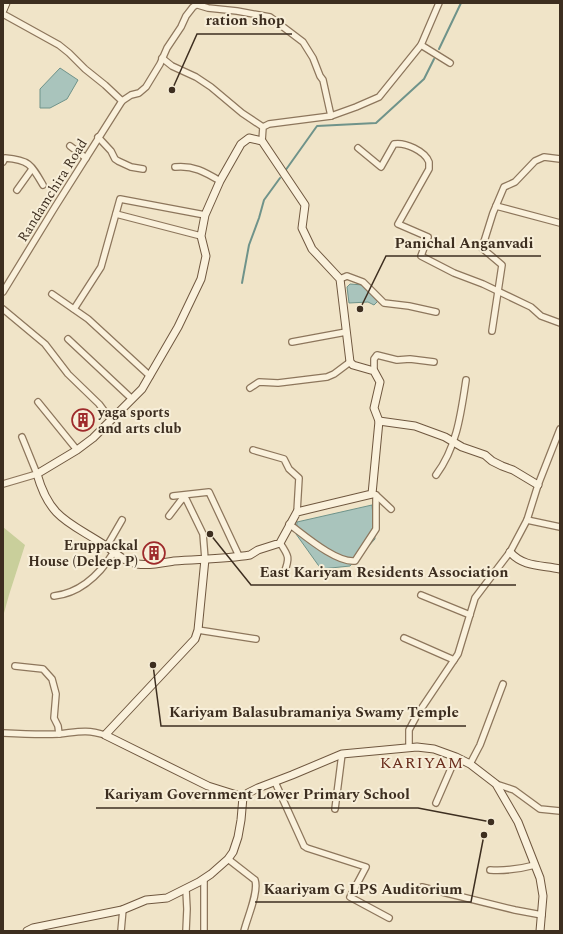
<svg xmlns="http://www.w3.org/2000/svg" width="563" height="934" font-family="Spectral,serif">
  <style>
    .green { fill: #c9cf9b }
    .water { fill: #a9c4bc; stroke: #6f938a }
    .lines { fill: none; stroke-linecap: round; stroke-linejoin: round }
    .stream { stroke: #6f938a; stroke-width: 2 }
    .street-casing { stroke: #8d765c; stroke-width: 8 }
    .secondary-casing { stroke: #6f573f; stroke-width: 9 }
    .street { stroke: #faf1dc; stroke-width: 5.5 }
    .secondary { stroke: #faf1dc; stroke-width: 7 }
    .labels { text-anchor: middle; stroke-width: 4; stroke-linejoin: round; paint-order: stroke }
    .street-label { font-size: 14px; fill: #3d2e20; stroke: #f7eed8 }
    .poi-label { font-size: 14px; font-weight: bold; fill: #3d2e20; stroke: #f7eed8; text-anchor: start }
    .quarter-label { font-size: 16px; letter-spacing: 1px; fill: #6b2e1e; stroke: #f7eed8 }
    .leader { fill: none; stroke: #3d2e20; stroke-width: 1.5 }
    .callout-dot { fill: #3d2e20; stroke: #f7eed8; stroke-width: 1.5 }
    .callout-label { font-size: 15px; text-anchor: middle; font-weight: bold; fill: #3d2e20; stroke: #f7eed8; stroke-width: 4; stroke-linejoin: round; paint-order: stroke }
  </style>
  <rect width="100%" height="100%" fill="#f0e4c8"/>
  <!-- green -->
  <polygon class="green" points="3,527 25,545 9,595 4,613 3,625"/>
  <!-- water -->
  <g class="water">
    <polygon points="60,68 78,80 67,99 50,108 40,108 40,89"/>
    <polygon points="350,284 363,285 378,301 374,305 368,302 349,303 347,287"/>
    <polygon points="372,505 375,539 350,566 321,569 296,534 297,522"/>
  </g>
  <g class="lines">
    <!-- stream -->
    <g class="stream">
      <polyline points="439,49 461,3"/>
      <polyline points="285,171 317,126 376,123 424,79 434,59"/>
      <polyline points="242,283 249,245 259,218 264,200 280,178"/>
    </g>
    <!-- street casing -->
    <g class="street-casing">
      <g id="street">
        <polyline points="198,5 208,8 237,11 270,17 303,42 313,58 320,76 323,80 331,116"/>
        <polyline points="3,14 59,45 69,53 85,69 105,85 122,101"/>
        <polyline points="421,45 450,63"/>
        <polyline points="162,58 172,66 196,77 211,87 242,113 263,127"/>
        <polyline points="98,137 111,151 115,159 118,161 131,167 143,169"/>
        <polyline points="262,141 263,127 269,124 331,116 356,107 379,97 421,45 439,3"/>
        <polyline points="70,146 86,158"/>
        <path d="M 358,148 L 381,167 L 394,144 C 405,142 425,151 429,162 C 429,163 429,168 429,169 L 398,224 L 428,237 L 421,256 L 454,273 L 483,284 L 531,307 L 541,316 L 560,323"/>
        <path d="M 3,162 L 5,158 C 29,160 31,164 43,185"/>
        <path d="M 175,167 C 193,165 205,172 220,181"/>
        <polyline points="17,190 32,169"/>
        <polyline points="496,206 560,223"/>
        <polyline points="116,214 201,236"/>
        <polyline points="340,279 347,276 363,282 384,303 409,306 436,312"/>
        <polyline points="3,292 55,207 122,101 131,95 139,93 146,87 160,64 167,48 181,27 186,16 193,7 199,3"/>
        <polyline points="52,294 88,319 150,376"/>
        <polyline points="3,309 45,344 68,374 99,404 111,420"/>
        <polyline points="74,309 101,267 120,199 205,215"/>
        <polyline points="492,331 502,265 482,248 493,213 504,187 515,182 535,161 544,157 560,159"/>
        <polyline points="68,339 132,399"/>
        <polyline points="292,342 346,332"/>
        <polyline points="374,371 374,359 377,355 397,360 410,359 434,362"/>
        <polyline points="250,388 259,382 278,383 327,377 334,374 350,362"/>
        <polyline points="38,402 77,450"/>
        <polyline points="253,450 284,459 289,469 299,478 297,512"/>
        <path d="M 436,475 C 457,447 461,413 466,380"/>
        <polyline points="3,484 37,474 22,437"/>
        <polyline points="376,495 391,509"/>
        <polyline points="173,496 209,492 239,556"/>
        <polyline points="169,516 182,499 186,499 203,534 205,559"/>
        <polyline points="527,520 560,527"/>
        <path d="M 289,524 C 304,535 336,563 355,561 L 376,529 L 376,495 L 372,494"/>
        <path d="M 280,543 C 289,556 290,558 284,573"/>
        <polyline points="107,546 122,520"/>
        <polyline points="421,595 470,615"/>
        <path d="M 54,596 C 81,593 100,574 114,552"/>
        <polyline points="198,630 256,639"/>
        <polyline points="404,638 454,660"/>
        <polyline points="15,666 43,669 52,679 56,694 54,718 58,726 59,734"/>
        <path d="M 3,733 C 21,734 41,735 59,734 C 78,732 86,729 105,735"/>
        <polyline points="409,748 409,730 417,715 458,654 475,598 510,552 527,520 538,485 560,429"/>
        <polyline points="470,764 480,745 503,684"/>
        <polyline points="275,782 304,846 307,848 366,867 350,897 389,918"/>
        <polyline points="496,784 514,790 540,809 560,811"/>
        <polyline points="436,803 456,757"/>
        <polyline points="335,809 342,754"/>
        <path d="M 228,859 L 255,880 C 259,892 247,918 244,931"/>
        <path d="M 490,870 C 506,871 520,869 535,865"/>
        <polyline points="204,879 204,931"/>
        <polyline points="422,887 515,910 542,915"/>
        <polyline points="121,931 123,909"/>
        <polyline points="186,931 187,909 186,890"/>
      </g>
    </g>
    <!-- secondary casing -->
    <g class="secondary-casing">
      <g id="secondary">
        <polyline points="3,10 6,3"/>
        <path d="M 249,138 L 262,141 L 305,205 L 302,228 L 312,249 L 340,279 L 350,362 L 353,365 L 374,371 L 380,382 L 374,408 L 379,421 L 372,494 L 297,512 L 280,543 L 258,550 L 250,555 C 225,559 199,559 174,561 C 162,563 150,566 137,564 C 124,562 116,553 106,546 C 70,522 50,520 37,474 L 77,450 L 93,438 L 142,389 L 178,327 L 201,279 L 206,256 L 201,236 L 205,215 L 220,181 L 241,144 Z"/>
        <polyline points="379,421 415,426 445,437 462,447 485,455 492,461 502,466 513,470 538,485"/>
        <path d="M 510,552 C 523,567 541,565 560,569"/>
        <polyline points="205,559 198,630 195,639 105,735 208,786 243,797"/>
        <polyline points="27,931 33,928 122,910 146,900 167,898 199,882 211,874 228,859 233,852 238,837 241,820 243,797 248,793 258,788 292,775 342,754 417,747 434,749 456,757 470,764 496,784 518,822 540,878 543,896 540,931"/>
      </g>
    </g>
    <!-- street -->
    <use href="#street" class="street"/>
    <!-- secondary -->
    <use href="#secondary" class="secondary"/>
  </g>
  <!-- icons -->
  <defs>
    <g id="building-ring" transform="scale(1.15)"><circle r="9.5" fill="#f7eed8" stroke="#9e2a2b" stroke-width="1.5"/><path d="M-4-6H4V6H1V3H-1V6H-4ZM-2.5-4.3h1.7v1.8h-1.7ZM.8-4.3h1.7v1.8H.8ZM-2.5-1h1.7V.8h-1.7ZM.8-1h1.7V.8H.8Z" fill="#9e2a2b"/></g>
  </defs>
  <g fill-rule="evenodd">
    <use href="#building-ring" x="83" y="420"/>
    <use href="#building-ring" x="154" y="553"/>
  </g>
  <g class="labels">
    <!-- street labels -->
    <g class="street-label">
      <text transform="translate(52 190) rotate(-58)" y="5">Randamchira Road</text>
    </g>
    <!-- poi labels -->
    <g class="poi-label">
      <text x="98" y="417">yaga sports<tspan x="98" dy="16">and arts club</tspan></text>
      <text x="138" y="550" text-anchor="end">Eruppackal<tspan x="138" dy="16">House (Deleep P)</tspan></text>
    </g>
    <!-- quarter labels -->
    <g class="quarter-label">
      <text x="422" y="768">KARIYAM</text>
    </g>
  </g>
  <!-- callouts -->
  <path class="leader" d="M172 90L197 34H292M360 309L386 256H541M210 534L251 585H516M153 665L161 726H466M491 822L418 808H96M484 835L471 902H255"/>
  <g class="callout-dot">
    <circle cx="172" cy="90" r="4"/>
    <circle cx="360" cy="309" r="4"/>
    <circle cx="210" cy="534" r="4"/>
    <circle cx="153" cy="665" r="4"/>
    <circle cx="491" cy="822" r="4"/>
    <circle cx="484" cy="835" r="4"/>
  </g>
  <g class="callout-label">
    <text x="245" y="25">ration shop</text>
    <text x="464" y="248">Panichal Anganvadi</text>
    <text x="384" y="577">East Kariyam Residents Association</text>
    <text x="314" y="717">Kariyam Balasubramaniya Swamy Temple</text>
    <text x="257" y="799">Kariyam Government Lower Primary School</text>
    <text x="363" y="894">Kaariyam G LPS Auditorium</text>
  </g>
  <!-- border -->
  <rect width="563" height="934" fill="none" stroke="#3d2e20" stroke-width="8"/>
</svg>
